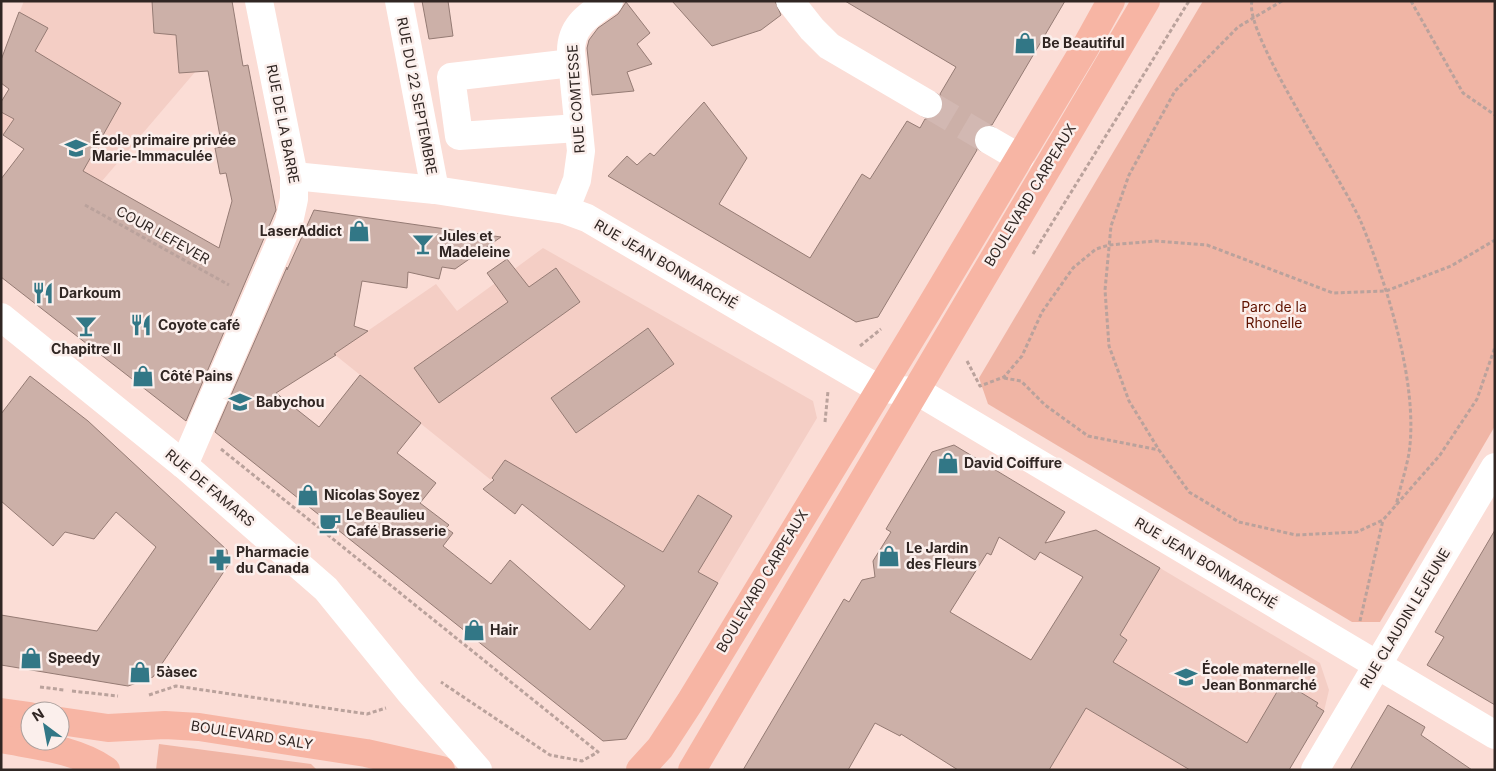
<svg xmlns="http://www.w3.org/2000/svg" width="1496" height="771" font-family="Inter,sans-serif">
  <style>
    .built { fill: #f4cec5 }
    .green { fill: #f0b5a5 }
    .building { fill: #ccb0a8; stroke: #957b74; fill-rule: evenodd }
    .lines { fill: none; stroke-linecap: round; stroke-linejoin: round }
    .minor-tunnel { stroke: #d2b8b2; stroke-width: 28; stroke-dasharray: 28 14; stroke-linecap: butt }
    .path { stroke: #baa29c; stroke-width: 3; stroke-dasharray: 4 2.5; stroke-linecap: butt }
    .minor { stroke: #fff; stroke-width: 28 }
    .major { stroke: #f7b5a4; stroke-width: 28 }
    .labels { text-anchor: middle; stroke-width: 5; stroke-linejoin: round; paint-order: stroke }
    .poi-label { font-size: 14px; font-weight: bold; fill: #302623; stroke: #fbefec; text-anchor: start }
    .street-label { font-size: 14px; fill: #302623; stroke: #fbefec }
    .park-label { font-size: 14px; fill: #601300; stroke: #fbefec }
  </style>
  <rect width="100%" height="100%" fill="#fbddd6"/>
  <!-- built -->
  <g class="built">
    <polygon points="24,1 174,1 179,72 195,72 102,181 55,256 40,160 1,133 1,102 35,48 11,34"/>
    <polygon points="543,248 813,401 817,418 718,583 505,460 491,480 334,354 436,284 457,311"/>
    <polygon points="1160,568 1320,663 1329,690 1324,711 1289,770 993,770"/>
  </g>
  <!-- green -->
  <g class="green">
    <polygon points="1203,1 1495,1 1495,426 1380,622 1352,622 988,404 979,378"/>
    <polygon points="159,744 311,764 317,770 156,770"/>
  </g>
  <!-- building -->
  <g class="building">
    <polygon points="152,1 232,1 243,66 248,65 276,210 186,421 1,277 1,179 24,149 3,135 14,119 1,112 1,102 9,89 1,83 1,60 19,12 48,28 35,51 121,103 83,171 219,248 232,201 226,173 220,174 215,148 222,147 208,71 179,73 176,35 154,33"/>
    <polygon points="422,1 448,1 453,36 429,39"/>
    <polygon points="672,1 775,1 781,15 761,30 712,46"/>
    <polygon points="845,1 1065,1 992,125 982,126 976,132 973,140 977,150 878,317 856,322 608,176 627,156 637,165 650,153 654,156 704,102 747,158 719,204 810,258 862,174 870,179 907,121 920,128 925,119 935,118 941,112 944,104 940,94 956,67"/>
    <polygon points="626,2 650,33 637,44 652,64 627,72 634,91 592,95 587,48 589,40 598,28 618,14"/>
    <polygon points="314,210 501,237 455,269 442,267 439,279 408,272 407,288 362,281 354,326 368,331 334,354 336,355 276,393 319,427 360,375 421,423 397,453 436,483 420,503 449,525 446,528 453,533 443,546 491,584 510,560 590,630 625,586 522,504 515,514 483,489 494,480 492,478 505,460 663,552 698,495 732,516 698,572 718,583 626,739 603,741 215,432 287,267 287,270"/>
    <polygon points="507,259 529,287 556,268 580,302 439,403 414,368 508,302 487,273"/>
    <polygon points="648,328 674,364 576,433 551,398"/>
    <polygon points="30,376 88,421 227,550 229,564 153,677 128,686 1,665 1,615 97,631 156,547 116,512 94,539 65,532 53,546 1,501 1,414"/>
    <path d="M 954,445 L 1065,512 L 1045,543 L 1096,530 L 1160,568 L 1120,635 L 1127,640 L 1113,662 L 1247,743 L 1281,685 L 1291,691 L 1292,687 L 1318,703 L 1316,706 L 1324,711 L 1289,770 L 1190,770 L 1086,708 L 1049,770 L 958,770 L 901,734 L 900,736 L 875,723 L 848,770 L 743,770 L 844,599 L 849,602 L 862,580 L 875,577 L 873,561 L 891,532 L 886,529 L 932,452 ZM 999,537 L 1035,560 L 1040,552 L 1083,577 L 1031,660 L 950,612 L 987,553 L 991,555 Z"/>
    <polygon points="1495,530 1495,705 1427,665 1444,637 1435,632"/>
    <polygon points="1388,705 1425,727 1421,735 1472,770 1350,770"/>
  </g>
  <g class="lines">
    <!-- minor-tunnel -->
    <polyline class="minor-tunnel" points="928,104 989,140"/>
    <!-- path -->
    <g class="path">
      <path d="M 1252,1 C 1243,33 1344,182 1361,222 C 1387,284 1419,386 1409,453 C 1406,470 1400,488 1396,505"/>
      <polyline points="1282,1 1238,27 1175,91 1129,175 1111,226 1105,290 1109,346 1129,401 1159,450 1189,492 1239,522 1296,535 1357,532 1383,520 1440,455 1477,399 1495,347"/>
      <polyline points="1411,1 1463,93 1495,115"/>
      <polyline points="85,205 229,285"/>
      <polyline points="1033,254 1189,1"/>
      <polyline points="860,346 881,329"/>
      <polyline points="967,361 980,386 1004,377 1022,356 1042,312 1073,268 1096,249 1109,245 1156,241 1207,245 1333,293 1386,291 1451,266 1495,240"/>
      <polyline points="1004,378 1021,381 1045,405 1088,436 1159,450"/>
      <polyline points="825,422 828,391"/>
      <polyline points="221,449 598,752 582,761 550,755 441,682"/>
      <polyline points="1360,621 1383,520"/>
      <polyline points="40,687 64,690"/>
      <polyline points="72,691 118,696"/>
      <polyline points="149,695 176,686 367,714 386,708"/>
    </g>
    <!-- minor -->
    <g class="minor">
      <polyline points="399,1 435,190"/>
      <polyline points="790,1 812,29 829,46 928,104"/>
      <polyline points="572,63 451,77 459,136 578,128"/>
      <polyline points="989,140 1020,158"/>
      <polyline points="294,176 435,190 565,210 587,218 879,389 917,391 1495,735"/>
      <path d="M 565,210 L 577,180 L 581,151 L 571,51 C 571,25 589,15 609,1"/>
      <polyline points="1,317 184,465 326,589 409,691 478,770"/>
      <polyline points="184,465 289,222 294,199 294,176 259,1"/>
      <polyline points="1315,770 1495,467"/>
    </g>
    <!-- major -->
    <g class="major">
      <polyline points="1,712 30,716"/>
      <polyline points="60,721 108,728 165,725 199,727 366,753 441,770"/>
      <path d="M 1,739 C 37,746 75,749 106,770"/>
      <polyline points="640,770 660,748 690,702 927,312 1085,48 1111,1"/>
      <polyline points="692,770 1146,1"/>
    </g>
  </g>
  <!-- icons -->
  <defs>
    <g id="shop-bare" transform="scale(1.725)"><path d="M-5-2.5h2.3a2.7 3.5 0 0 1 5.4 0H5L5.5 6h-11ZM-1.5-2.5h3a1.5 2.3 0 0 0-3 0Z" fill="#327786" stroke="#fbefec" stroke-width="2.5" paint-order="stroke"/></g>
    <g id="school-bare" transform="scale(1.725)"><path d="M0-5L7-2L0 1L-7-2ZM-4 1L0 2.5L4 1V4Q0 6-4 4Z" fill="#327786" stroke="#fbefec" stroke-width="2.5" paint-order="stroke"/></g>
    <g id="bar-bare" transform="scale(1.725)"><path d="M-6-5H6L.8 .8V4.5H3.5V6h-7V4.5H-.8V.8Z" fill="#327786" stroke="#fbefec" stroke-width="2.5" paint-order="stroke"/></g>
    <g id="restaurant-bare" transform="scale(1.725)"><path d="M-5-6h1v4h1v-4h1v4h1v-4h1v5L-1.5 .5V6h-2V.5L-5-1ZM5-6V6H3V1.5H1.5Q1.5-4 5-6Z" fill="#327786" stroke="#fbefec" stroke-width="2.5" paint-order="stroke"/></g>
    <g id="cafe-bare" transform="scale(1.725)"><path d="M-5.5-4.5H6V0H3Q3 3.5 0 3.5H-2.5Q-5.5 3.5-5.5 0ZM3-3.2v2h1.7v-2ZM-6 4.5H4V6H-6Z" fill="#327786" stroke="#fbefec" stroke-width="2.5" paint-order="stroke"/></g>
    <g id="pharmacy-bare" transform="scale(1.725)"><path d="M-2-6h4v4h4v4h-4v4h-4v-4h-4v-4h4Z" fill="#327786" stroke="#fbefec" stroke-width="2.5" paint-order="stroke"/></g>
  </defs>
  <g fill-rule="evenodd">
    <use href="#shop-bare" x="1025" y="43"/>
    <use href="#school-bare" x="76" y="148"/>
    <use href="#shop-bare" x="359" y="231"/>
    <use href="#bar-bare" x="423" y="244"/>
    <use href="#restaurant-bare" x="43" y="293"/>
    <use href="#restaurant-bare" x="141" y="325"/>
    <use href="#bar-bare" x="86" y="326"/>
    <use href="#shop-bare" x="143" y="376"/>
    <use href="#school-bare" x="240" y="402"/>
    <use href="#shop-bare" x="948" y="463"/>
    <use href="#shop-bare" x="308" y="495"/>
    <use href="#cafe-bare" x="330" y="523"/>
    <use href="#shop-bare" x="889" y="556"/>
    <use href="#pharmacy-bare" x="220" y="560"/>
    <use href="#shop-bare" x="474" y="630"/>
    <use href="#shop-bare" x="31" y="658"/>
    <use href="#shop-bare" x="140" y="672"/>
    <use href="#school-bare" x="1186" y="677"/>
  </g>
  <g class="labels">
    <!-- poi labels -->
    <g class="poi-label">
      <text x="1042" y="48">Be Beautiful</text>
      <text x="92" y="145">École primaire privée<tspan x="92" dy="16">Marie-Immaculée</tspan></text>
      <text x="342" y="236" text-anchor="end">LaserAddict</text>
      <text x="439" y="241">Jules et<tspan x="439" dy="16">Madeleine</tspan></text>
      <text x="59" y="298">Darkoum</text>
      <text x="158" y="330">Coyote café</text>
      <text x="86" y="354" text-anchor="middle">Chapitre II</text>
      <text x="160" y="381">Côté Pains</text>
      <text x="256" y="407">Babychou</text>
      <text x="964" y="468">David Coiffure</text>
      <text x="324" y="500">Nicolas Soyez</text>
      <text x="346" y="520">Le Beaulieu<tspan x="346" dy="16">Café Brasserie</tspan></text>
      <text x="906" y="553">Le Jardin<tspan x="906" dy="16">des Fleurs</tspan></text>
      <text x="236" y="557">Pharmacie<tspan x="236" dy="16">du Canada</tspan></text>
      <text x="490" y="635">Hair</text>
      <text x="48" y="663">Speedy</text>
      <text x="1202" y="674">École maternelle<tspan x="1202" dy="16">Jean Bonmarché</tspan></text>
      <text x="156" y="677">5àsec</text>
    </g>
    <!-- street labels -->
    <g class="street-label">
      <text transform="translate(417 96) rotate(79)" y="5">RUE DU 22 SEPTEMBRE</text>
      <text transform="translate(576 99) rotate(-94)" y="5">RUE COMTESSE</text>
      <text transform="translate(283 124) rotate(79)" y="5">RUE DE LA BARRE</text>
      <text transform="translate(1030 195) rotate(-59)" y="5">BOULEVARD CARPEAUX</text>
      <text transform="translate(163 235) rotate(29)" y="5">COUR LEFEVER</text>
      <text transform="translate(666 264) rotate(30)" y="5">RUE JEAN BONMARCHÉ</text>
      <text transform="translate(210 488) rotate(40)" y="5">RUE DE FAMARS</text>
      <text transform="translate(1206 563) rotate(31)" y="5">RUE JEAN BONMARCHÉ</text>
      <text transform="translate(762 581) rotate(-59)" y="5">BOULEVARD CARPEAUX</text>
      <text transform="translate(1405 618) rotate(-59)" y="5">RUE CLAUDIN LEJEUNE</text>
      <text transform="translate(252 735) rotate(9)" y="5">BOULEVARD SALY</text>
    </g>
    <!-- park labels -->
    <g class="park-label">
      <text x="1274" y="312">Parc de la<tspan x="1274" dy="16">Rhonelle</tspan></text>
    </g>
  </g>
  <!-- border -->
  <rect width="1496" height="771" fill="none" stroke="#302623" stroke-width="5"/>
  <!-- north arrow -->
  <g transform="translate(45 726) rotate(328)"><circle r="24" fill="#fbefec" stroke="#aa9f9c"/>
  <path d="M0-4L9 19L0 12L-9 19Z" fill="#327786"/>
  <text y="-8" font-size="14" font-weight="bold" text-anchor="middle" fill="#302623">N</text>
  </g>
</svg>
